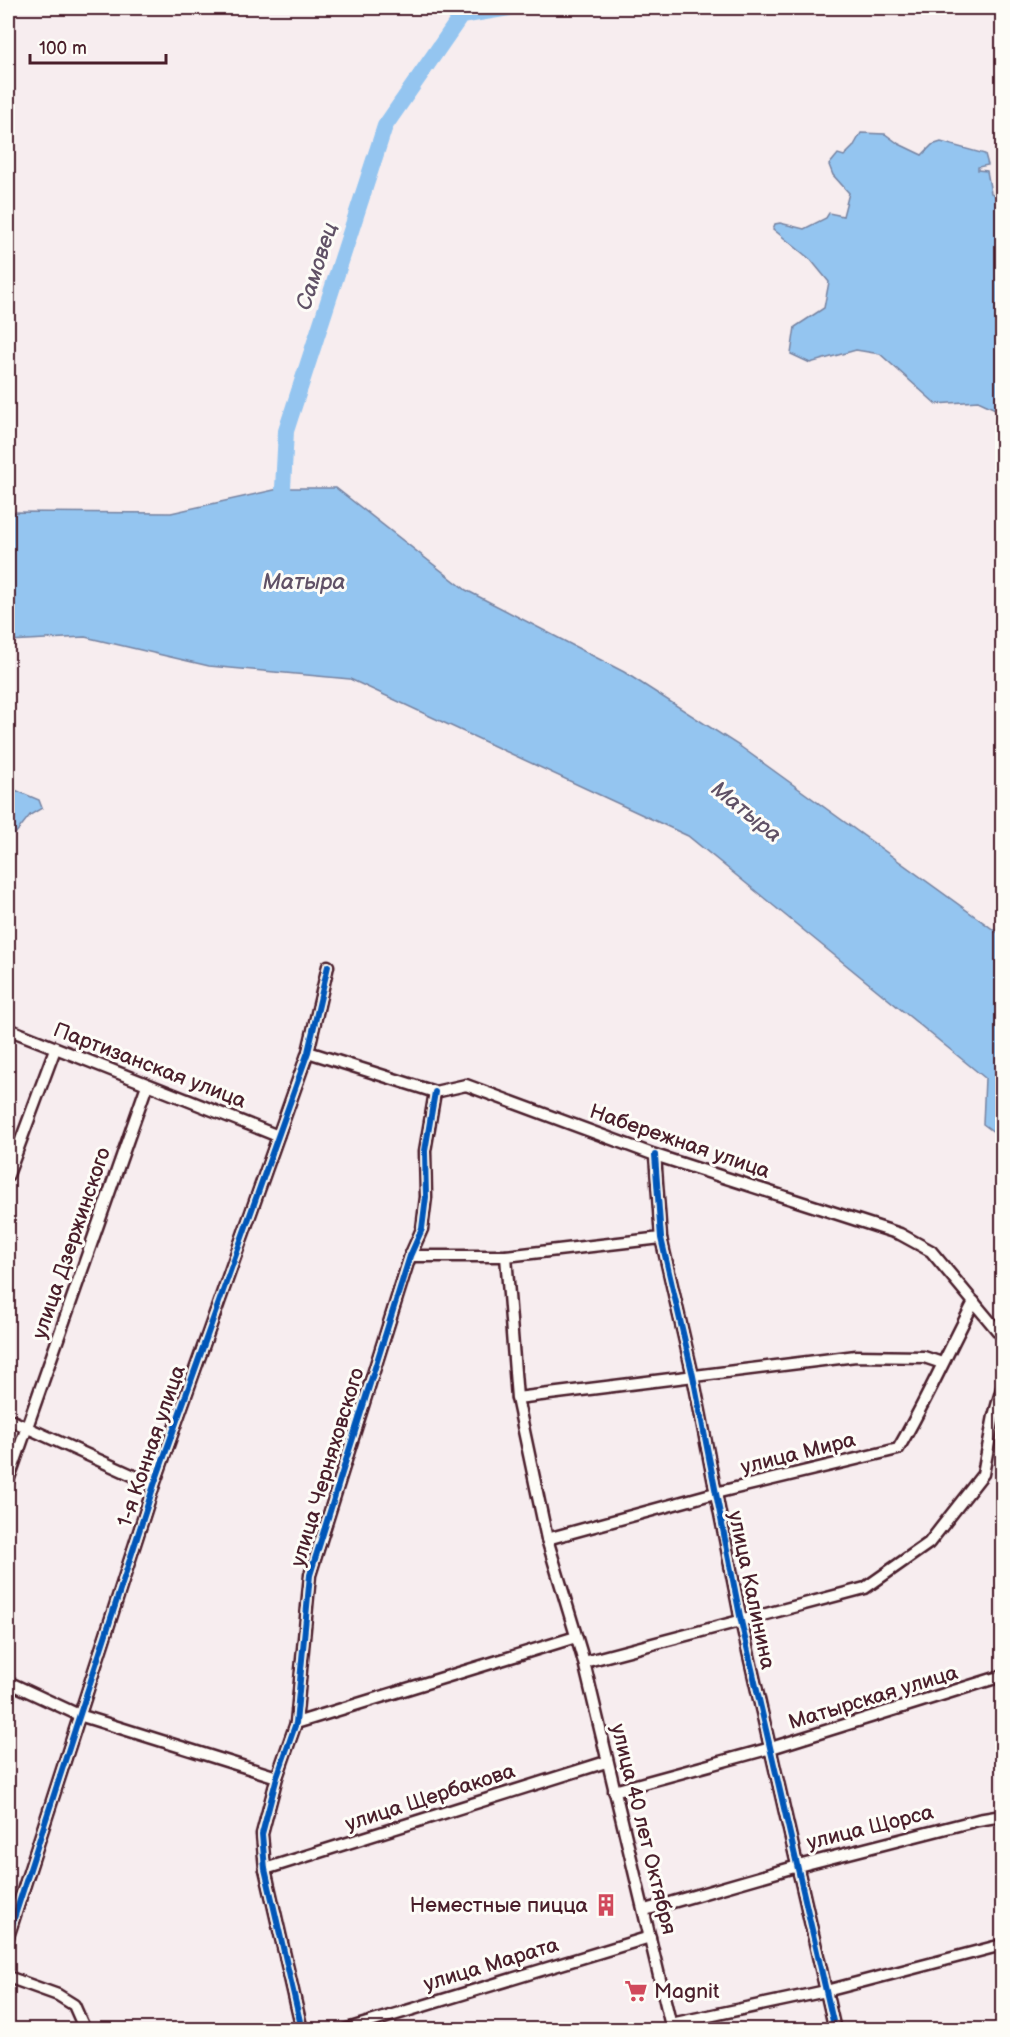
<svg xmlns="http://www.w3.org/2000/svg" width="1010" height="2037" font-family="'Balsamiq Sans',sans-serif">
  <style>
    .water { fill: #94c5f0; stroke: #7683a1; stroke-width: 1.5 }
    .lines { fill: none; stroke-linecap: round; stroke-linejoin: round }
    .river { stroke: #94c5f0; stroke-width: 16 }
    .street-casing { stroke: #4a1f2b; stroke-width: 15 }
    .street { stroke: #fdfcf7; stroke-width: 10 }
    .cycleway-casing { stroke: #fdfcf7; stroke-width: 10 }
    .cycleway { stroke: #0057b8; stroke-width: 6 }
    .labels { text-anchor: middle; stroke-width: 6; stroke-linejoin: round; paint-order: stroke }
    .street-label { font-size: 21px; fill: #4a1f2b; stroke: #fdfcf7 }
    .poi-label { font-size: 21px; fill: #4a1f2b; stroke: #fdfcf7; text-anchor: end }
    .water-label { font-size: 22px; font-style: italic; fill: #605166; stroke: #fdfcf7 }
  </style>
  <rect width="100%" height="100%" fill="#f7edef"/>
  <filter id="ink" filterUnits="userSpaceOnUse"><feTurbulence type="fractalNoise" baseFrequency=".0167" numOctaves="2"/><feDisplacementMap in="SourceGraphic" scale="12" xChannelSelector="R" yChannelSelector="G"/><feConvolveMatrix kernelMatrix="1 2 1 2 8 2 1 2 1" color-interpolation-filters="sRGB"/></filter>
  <g filter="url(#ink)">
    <!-- water -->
    <g class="water">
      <polygon points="861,133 885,134 899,144 922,155 932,145 941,142 985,154 988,165 978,167 978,170 987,171 991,193 1002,200 1002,412 978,401 936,404 880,354 856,350 810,363 791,354 795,327 824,308 829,282 811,260 773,229 775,224 780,223 804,229 826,218 829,213 843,216 849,193 833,175 829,165 838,154 844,156 853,147"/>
      <polygon points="283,488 336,488 466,590 624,672 741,747 1002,936 1002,1138 983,1124 985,1078 688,836 350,679 209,666 85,637 8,641 8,512 171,513"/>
      <polygon points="8,787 39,800 42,808 30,815 15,834 8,835"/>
    </g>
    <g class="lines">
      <!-- river -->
      <polyline class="river" points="287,509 283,488 286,431 385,126 461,16 509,8"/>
      <!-- street casing -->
      <g class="street-casing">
        <g id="street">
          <polyline points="8,1029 278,1136"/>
          <polyline points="308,1052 435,1092 466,1085 655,1155 900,1234 931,1251 1002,1336"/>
          <polyline points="655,1155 661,1238 693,1376 741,1621 835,2030"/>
          <polyline points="8,1175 55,1049"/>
          <polyline points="410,1256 506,1256 661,1238"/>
          <polyline points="506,1256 517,1398 547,1539 584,1662 672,2030"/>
          <polyline points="517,1398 856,1356 924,1357 942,1363"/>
          <polyline points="8,1419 154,1485"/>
          <polyline points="8,1481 147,1085"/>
          <path d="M 547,1539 L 715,1493 L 898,1449 C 926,1402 948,1351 974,1302"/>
          <polyline points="584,1662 865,1588 929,1543 983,1474 994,1416 1002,1388"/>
          <polyline points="8,1682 79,1715 277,1777"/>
          <polyline points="296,1723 576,1637"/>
          <polyline points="614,1791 771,1748 1002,1676"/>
          <polyline points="265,1869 606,1762"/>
          <polyline points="645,1910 798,1866 978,1820 1002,1816"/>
          <polyline points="8,1937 154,1485 308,1052 328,966"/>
          <polyline points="8,1977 58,1995 74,2005 85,2030"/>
          <polyline points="671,2024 826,1991 1002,1945"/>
          <polyline points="302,2030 265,1869 262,1834 277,1777 296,1723 310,1575 410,1256 422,1229 426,1197 425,1151 435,1092"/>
          <polyline points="344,2030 650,1937"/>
        </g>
      </g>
      <!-- street -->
      <use href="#street" class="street"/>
      <!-- cycleway casing -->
      <g class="cycleway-casing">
        <g id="cycleway">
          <polyline points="655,1155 661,1238 693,1376 741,1621 835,2030"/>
          <polyline points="8,1937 154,1485 308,1052 328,966"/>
          <polyline points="302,2030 265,1869 262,1834 277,1777 296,1723 310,1575 410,1256 422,1229 426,1197 425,1151 435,1092"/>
        </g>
      </g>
      <!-- cycleway -->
      <use href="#cycleway" class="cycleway"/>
    </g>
  </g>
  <!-- icons -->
  <defs>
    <g id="building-bare" transform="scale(1.8)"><path d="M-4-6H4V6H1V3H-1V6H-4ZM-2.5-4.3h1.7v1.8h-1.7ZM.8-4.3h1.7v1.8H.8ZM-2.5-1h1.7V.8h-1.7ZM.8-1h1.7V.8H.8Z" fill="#d1495b" stroke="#fdfcf7" stroke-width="2.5" paint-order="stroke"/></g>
    <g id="supermarket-bare" transform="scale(1.8)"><path d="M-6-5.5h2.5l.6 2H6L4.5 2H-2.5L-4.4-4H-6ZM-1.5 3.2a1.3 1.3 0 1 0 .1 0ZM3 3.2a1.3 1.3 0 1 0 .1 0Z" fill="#d1495b" stroke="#fdfcf7" stroke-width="2.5" paint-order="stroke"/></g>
  </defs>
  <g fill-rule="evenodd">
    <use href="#building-bare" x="606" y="1905"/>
    <use href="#supermarket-bare" x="636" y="1991"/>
  </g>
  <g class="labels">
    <!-- street labels -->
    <g class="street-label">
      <text transform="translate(150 1065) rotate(21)" y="7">Партизанская улица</text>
      <text transform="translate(680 1141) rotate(19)" y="7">Набережная улица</text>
      <text transform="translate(71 1243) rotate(-71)" y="7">улица Дзержинского</text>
      <text transform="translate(151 1446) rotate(-71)" y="7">1-я Конная улица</text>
      <text transform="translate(798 1453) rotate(-14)" y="7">улица Мира</text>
      <text transform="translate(327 1467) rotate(-73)" y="7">улица Черняховского</text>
      <text transform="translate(752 1590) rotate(78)" y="7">улица Калинина</text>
      <text transform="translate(873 1697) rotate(-17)" y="7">Матырская улица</text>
      <text transform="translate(430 1797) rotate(-18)" y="7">улица Щербакова</text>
      <text transform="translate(870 1827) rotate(-14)" y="7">улица Щорса</text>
      <text transform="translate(644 1829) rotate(76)" y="7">улица 40 лет Октября</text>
      <text transform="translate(491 1964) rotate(-17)" y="7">улица Марата</text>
    </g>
    <!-- poi labels -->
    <g class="poi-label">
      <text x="588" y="1912">Неместные пицца</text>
      <text x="654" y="1998" text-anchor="start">Magnit</text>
    </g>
    <!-- water labels -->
    <g class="water-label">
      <text transform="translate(316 266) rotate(-72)" y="8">Самовец</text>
      <text x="304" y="589">Матыра</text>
      <text transform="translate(747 811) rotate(39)" y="8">Матыра</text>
    </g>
  </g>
  <!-- margin -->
  <rect width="1010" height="2037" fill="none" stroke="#fdfcf7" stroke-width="30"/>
  <rect x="15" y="15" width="980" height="2007" fill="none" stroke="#4a1f2b" stroke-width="2" filter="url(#ink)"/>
  <!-- scale -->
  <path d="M30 54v9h136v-9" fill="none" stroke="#4a1f2b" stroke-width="3"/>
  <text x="39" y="54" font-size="18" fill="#4a1f2b" stroke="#fdfcf7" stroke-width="4.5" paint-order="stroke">100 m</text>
</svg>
